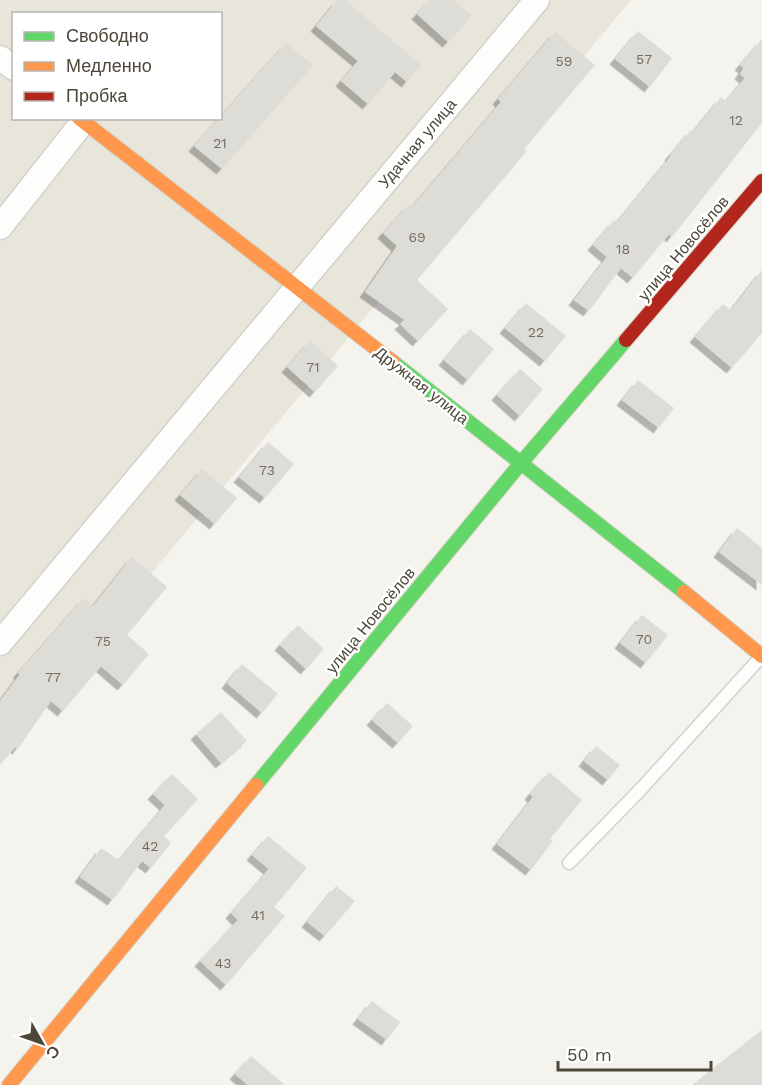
<svg xmlns="http://www.w3.org/2000/svg" width="762" height="1085" font-family="'Work Sans',sans-serif">
  <style>
    .residential { fill: #e8e6db; fill-rule: evenodd }
    .building { fill: #dedcd6; filter: url(#shadow) }
    .lines { fill: none; stroke-linecap: round; stroke-linejoin: round }
    .lane-casing { stroke: #d2d1cb; stroke-width: 15 }
    .street-casing { stroke: #d2d1cb; stroke-width: 27 }
    .fast-casing { stroke: #d4d2c4; stroke-width: 16 }
    .slow-casing { stroke: #d4d2c4; stroke-width: 16 }
    .jam-casing { stroke: #d4d2c4; stroke-width: 16 }
    .lane { stroke: #fdfdfc; stroke-width: 12 }
    .street { stroke: #fdfdfc; stroke-width: 24 }
    .fast { stroke: #63d668; stroke-width: 14 }
    .slow { stroke: #ff974d; stroke-width: 14 }
    .jam { stroke: #b3261e; stroke-width: 14 }
    .labels { text-anchor: middle; stroke-width: 5; stroke-linejoin: round; paint-order: stroke }
    .number-label { font-size: 14px; fill: #716d60 }
    .street-label { font-size: 16px; fill: #4c4738; stroke: #fff }
  </style>
  <defs>
    <filter id="shadow"><feDropShadow dx="-5.5" dy="5.5" stdDeviation="0" flood-color="#0004"/></filter>
  </defs>
  <rect width="100%" height="100%" fill="#f4f3ee"/>
  <!-- residential -->
  <path class="residential" d="M 0,0 L 631,0 L 0,754 ZM 14,14 L 220,14 L 220,118 L 14,118 Z"/>
  <!-- building -->
  <g class="building">
    <polygon points="337,0 345,0 421,65 407,82 395,72 368,104 341,81 358,61 316,26"/>
    <polygon points="430,0 454,0 472,16 448,42 417,14"/>
    <polygon points="638,31 672,58 650,87 615,59"/>
    <polygon points="555,32 595,65 524,149 527,151 417,280 448,309 418,341 400,324 405,320 365,292 397,246 383,233 409,204 412,207 451,161 501,102 498,99"/>
    <polygon points="762,39 762,123 672,237 669,234 633,278 621,268 589,311 574,300 607,257 593,245 614,220 617,222 671,156 670,155 691,130 693,132 721,97 726,101 745,78 740,74 744,68 740,65"/>
    <polygon points="286,43 313,65 222,169 194,146"/>
    <polygon points="762,270 762,333 732,368 695,337 723,304 731,310"/>
    <polygon points="526,303 566,336 545,361 505,328"/>
    <polygon points="470,329 494,349 468,380 444,360"/>
    <polygon points="310,341 338,366 315,392 287,367"/>
    <polygon points="520,369 543,389 520,416 497,395"/>
    <polygon points="638,380 674,408 659,428 622,400"/>
    <polygon points="268,442 294,464 265,498 239,477"/>
    <polygon points="202,469 237,498 215,524 180,495"/>
    <polygon points="737,528 762,548 762,585 719,552"/>
    <polygon points="132,557 167,587 127,635 149,654 123,685 101,666 63,711 51,701 18,749 15,747 0,765 0,701 20,674 18,673 84,598 93,606"/>
    <polygon points="642,615 668,635 646,663 620,643"/>
    <polygon points="298,625 324,649 306,669 280,645"/>
    <polygon points="242,664 278,694 262,713 227,683"/>
    <polygon points="387,703 413,726 398,743 372,720"/>
    <polygon points="221,712 247,741 221,763 196,734"/>
    <polygon points="596,746 620,765 608,780 584,761"/>
    <polygon points="549,772 582,800 550,839 553,841 531,870 497,844 533,797 530,794"/>
    <polygon points="172,774 198,799 164,836 171,843 151,868 142,861 113,900 80,877 101,848 119,860 165,805 153,794"/>
    <polygon points="268,836 307,868 274,907 285,916 226,985 200,961 238,920 231,913 269,869 252,855"/>
    <polygon points="336,886 355,901 325,936 307,922"/>
    <polygon points="372,1001 400,1022 387,1040 358,1019"/>
    <polygon points="762,1030 762,1085 692,1085"/>
    <polygon points="251,1056 285,1085 248,1085 235,1074"/>
  </g>
  <g class="lines">
    <!-- lane casing -->
    <g class="lane-casing">
      <polyline id="lane" points="569,863 641,789 761,657"/>
    </g>
    <!-- street casing -->
    <g class="street-casing">
      <g id="street">
        <polyline points="0,58 14,68"/>
        <polyline points="0,227 83,122"/>
        <polyline points="0,643 537,0"/>
      </g>
    </g>
    <!-- fast casing -->
    <g class="fast-casing">
      <g id="fast">
        <polyline points="393,362 684,592"/>
        <polyline points="256,785 521,463 626,340"/>
      </g>
    </g>
    <!-- slow casing -->
    <g class="slow-casing">
      <g id="slow">
        <polyline points="79,118 393,362"/>
        <polyline points="684,592 762,656"/>
        <polyline points="9,1085 256,785"/>
      </g>
    </g>
    <!-- jam casing -->
    <g class="jam-casing">
      <polyline id="jam" points="626,340 762,181"/>
    </g>
    <!-- lane -->
    <use href="#lane" class="lane"/>
    <!-- street -->
    <use href="#street" class="street"/>
    <!-- fast -->
    <use href="#fast" class="fast"/>
    <!-- slow -->
    <use href="#slow" class="slow"/>
    <!-- jam -->
    <use href="#jam" class="jam"/>
  </g>
  <g class="labels">
    <!-- number labels -->
    <g class="number-label">
      <text x="644" y="64">57</text>
      <text x="564" y="66">59</text>
      <text x="736" y="125">12</text>
      <text x="220" y="148">21</text>
      <text x="417" y="242">69</text>
      <text x="623" y="254">18</text>
      <text x="536" y="337">22</text>
      <text x="313" y="372">71</text>
      <text x="267" y="475">73</text>
      <text x="644" y="644">70</text>
      <text x="103" y="646">75</text>
      <text x="53" y="682">77</text>
      <text x="150" y="851">42</text>
      <text x="258" y="920">41</text>
      <text x="223" y="968">43</text>
    </g>
    <!-- street labels -->
    <g class="street-label">
      <text transform="translate(417 143) rotate(-50)" y="6">Удачная улица</text>
      <text transform="translate(683 248) rotate(-50)" y="6">улица Новосёлов</text>
      <text transform="translate(422 385) rotate(38)" y="6">Дружная улица</text>
      <text transform="translate(370 620) rotate(-51)" y="6">улица Новосёлов</text>
    </g>
  </g>
  <!-- legend -->
  <rect x="12" y="12" width="210" height="108" fill="#ffffff" stroke="#b7b5af" stroke-width="1.5"/>
  <rect x="24" y="32" width="30" height="9" fill="#63d668" stroke="#b7b5af" stroke-width="1.5"/>
  <text x="66" y="42" font-size="18" fill="#4c4738">Свободно</text>
  <rect x="24" y="62" width="30" height="9" fill="#ff974d" stroke="#b7b5af" stroke-width="1.5"/>
  <text x="66" y="72" font-size="18" fill="#4c4738">Медленно</text>
  <rect x="24" y="92" width="30" height="9" fill="#b3261e" stroke="#b7b5af" stroke-width="1.5"/>
  <text x="66" y="102" font-size="18" fill="#4c4738">Пробка</text>
  <!-- north arrow -->
  <g transform="translate(42 1043) rotate(130)" stroke="#ffffff" stroke-width="4.5" paint-order="stroke">
  <path d="M0-4.5L10 22L0 15L-10 22Z" fill="#4c4738"/>
  <text y="-9" font-size="16" font-weight="bold" text-anchor="middle" fill="#4c4738">С</text>
  </g>
  <!-- scale -->
  <path d="M558 1061v9h153v-9" fill="none" stroke="#4c4738" stroke-width="3"/>
  <text x="567" y="1061" font-size="18" fill="#4c4738" stroke="#ffffff" stroke-width="4.5" paint-order="stroke">50 m</text>
</svg>
